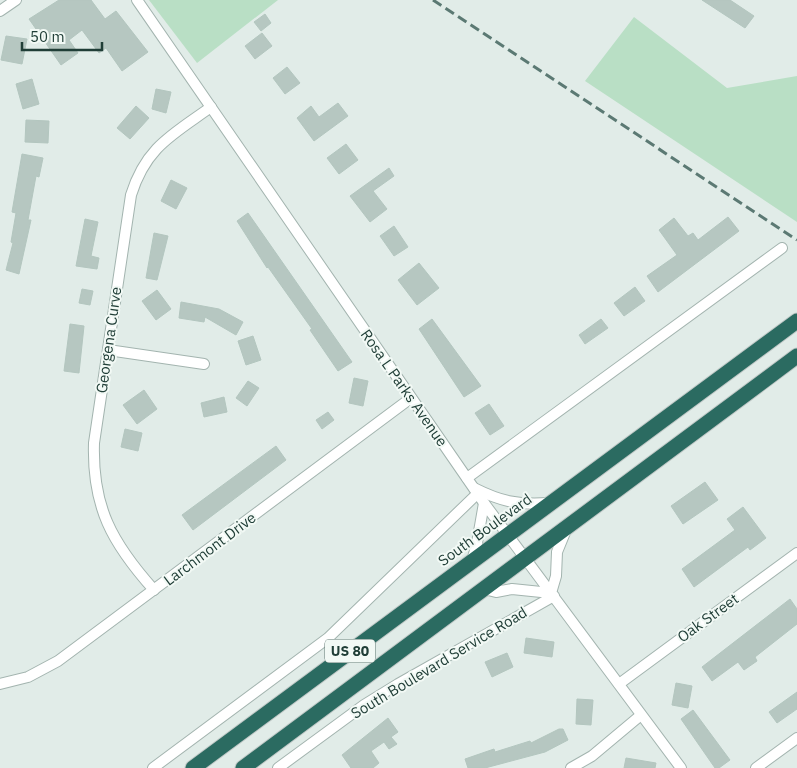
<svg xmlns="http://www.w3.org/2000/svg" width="797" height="768" font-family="'IBM Plex Sans',sans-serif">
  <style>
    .green { fill: #b9dfc5 }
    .building { fill: #b6c7c1; stroke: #b3c6bf }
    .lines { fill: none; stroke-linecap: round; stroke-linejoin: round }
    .minor-casing { stroke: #a3b4af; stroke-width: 12 }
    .highway-casing { stroke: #c1c9c7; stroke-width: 17 }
    .minor { stroke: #fff; stroke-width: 10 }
    .highway { stroke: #2b6b61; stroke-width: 15 }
    .rail { stroke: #5b7973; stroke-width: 3; stroke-dasharray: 10 5; stroke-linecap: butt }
    .labels { text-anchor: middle; stroke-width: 4; stroke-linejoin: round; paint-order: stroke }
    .shield { fill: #f2f9f5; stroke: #5f7670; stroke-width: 1 }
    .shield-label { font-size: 14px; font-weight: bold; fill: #203e37 }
    .street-label { font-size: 15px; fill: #203e37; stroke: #f2f9f5 }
  </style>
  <rect width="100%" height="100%" fill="#e1ece8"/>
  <!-- green -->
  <g class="green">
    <polygon points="149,0 278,0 197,63"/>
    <polygon points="634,17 727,88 797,76 797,222 585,81"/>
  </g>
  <!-- building -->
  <g class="building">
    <polygon points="59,0 91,0 105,19 116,11 148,52 122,71 106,48 99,53 82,30 69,40 78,53 61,65 29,19"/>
    <polygon points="702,0 730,0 754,16 745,28"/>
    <polygon points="265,14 271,23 261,31 254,22"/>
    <polygon points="262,33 272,46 255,59 245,46"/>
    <polygon points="6,36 27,39 22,64 1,60"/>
    <polygon points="287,67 300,83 285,94 273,78"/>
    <polygon points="32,79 39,104 23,109 16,84"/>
    <polygon points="156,89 171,92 166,113 152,109"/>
    <polygon points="338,103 348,116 314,141 297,118 311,106 319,117"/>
    <polygon points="136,106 149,118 130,139 117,128"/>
    <polygon points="26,120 49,121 48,143 25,142"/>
    <polygon points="346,144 358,160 339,174 327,158"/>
    <polygon points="22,154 43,158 39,177 36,176 28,220 31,220 19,274 6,270 13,243 11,242 16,213 12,212"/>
    <polygon points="389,168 394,176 373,191 387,209 370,222 350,196"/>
    <polygon points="171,180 187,188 176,209 161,201"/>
    <polygon points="248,213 352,362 338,371 310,330 312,329 268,267 267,268 237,221"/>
    <polygon points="728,217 739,231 658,292 647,276 677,255 659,230 674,218 688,236 693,233 698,240"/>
    <polygon points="85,219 98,222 91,256 99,258 97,269 76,266"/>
    <polygon points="394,226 408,247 394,256 380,236"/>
    <polygon points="154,233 168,236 157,280 146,278"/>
    <polygon points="419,263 439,288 417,305 398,280"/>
    <polygon points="635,287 645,301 624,316 614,303"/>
    <polygon points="82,289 93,291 90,305 79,303"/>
    <polygon points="157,290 171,309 156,320 142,301"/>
    <polygon points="181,302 219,309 243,322 236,335 205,317 204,322 179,318"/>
    <polygon points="432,319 481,386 464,397 419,329"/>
    <polygon points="601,319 608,328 585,344 579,335"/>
    <polygon points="70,324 84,326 79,373 64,371"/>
    <polygon points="253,336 261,360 246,365 238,341"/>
    <polygon points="354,378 368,381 363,406 349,403"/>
    <polygon points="248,381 259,388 247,406 236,398"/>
    <polygon points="144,390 157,409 137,424 123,405"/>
    <polygon points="224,397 227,412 204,417 201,403"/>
    <polygon points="489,404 504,426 490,435 475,413"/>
    <polygon points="328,412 334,420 322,429 316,420"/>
    <polygon points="125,429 142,433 138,451 121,447"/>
    <polygon points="276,446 286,460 193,530 182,515"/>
    <polygon points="705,482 718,500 683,524 671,506"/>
    <polygon points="743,507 766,538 750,550 748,547 694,587 682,569 735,530 727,519"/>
    <polygon points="790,599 797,609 797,624 755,657 757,661 744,670 738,662 712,681 702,667"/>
    <polygon points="526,638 554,642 552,657 524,653"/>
    <polygon points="507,653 513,667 492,677 485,662"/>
    <polygon points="676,683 692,686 688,708 672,705"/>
    <polygon points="797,692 797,709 777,723 769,712"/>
    <polygon points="577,699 593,700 591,725 576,724"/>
    <polygon points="693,710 730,760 719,768 715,768 681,719"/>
    <polygon points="388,718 398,732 391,737 397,744 389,749 384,742 371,751 379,763 373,768 351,768 342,755"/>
    <polygon points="559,729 563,729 568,740 545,752 485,768 468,768 465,759 494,749 495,752 530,741 531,743"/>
    <polygon points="626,758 656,763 655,768 624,768"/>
  </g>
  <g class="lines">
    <!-- minor casing -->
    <g class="minor-casing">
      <g id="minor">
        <polyline points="137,0 484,503 681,768"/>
        <polyline points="0,11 16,0"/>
        <polyline points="108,350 204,364"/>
        <polyline points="467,478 782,248"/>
        <path d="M 474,488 C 502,502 518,505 549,503"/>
        <polyline points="472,561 477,543 484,503"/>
        <polyline points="484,589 496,592 512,589 551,593 556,576 557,552 566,530"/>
        <path d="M 154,590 C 112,543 92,507 94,443 L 131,195 C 146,147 172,135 211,107"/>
        <polyline points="0,684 28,677 58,661 411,398"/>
        <polyline points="619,684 797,553"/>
        <polyline points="153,768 328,638 477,494"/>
        <polyline points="278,768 364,705 398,684 554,596"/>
        <polyline points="571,768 592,756 641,715"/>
        <polyline points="756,768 797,738"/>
      </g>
    </g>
    <!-- highway casing -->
    <g class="highway-casing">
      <g id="highway">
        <polyline points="193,768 797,321"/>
        <polyline points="243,768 797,356"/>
      </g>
    </g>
    <!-- minor -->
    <use href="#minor" class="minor"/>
    <!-- highway -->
    <use href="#highway" class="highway"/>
    <!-- rail -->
    <polyline class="rail" points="433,0 797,240"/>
  </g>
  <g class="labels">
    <!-- shield labels -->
    <rect class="shield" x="325" y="639.5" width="50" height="23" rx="4"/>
    <g class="shield-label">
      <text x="350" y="656">US 80</text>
    </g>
    <!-- street labels -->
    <g class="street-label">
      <text transform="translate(109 340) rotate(-82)" y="5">Georgena Curve</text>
      <text transform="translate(404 388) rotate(55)" y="5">Rosa L Parks Avenue</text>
      <text transform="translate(485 530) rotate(-36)" y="5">South Boulevard</text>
      <text transform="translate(210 549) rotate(-37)" y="5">Larchmont Drive</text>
      <text transform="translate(708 618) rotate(-36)" y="5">Oak Street</text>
      <text transform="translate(439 663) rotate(-31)" y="5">South Boulevard Service Road</text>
    </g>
  </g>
  <!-- scale -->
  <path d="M22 42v8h80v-8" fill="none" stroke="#203e37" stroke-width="2.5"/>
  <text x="30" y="42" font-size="15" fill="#203e37" stroke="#f2f9f5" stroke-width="4" paint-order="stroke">50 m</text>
</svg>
